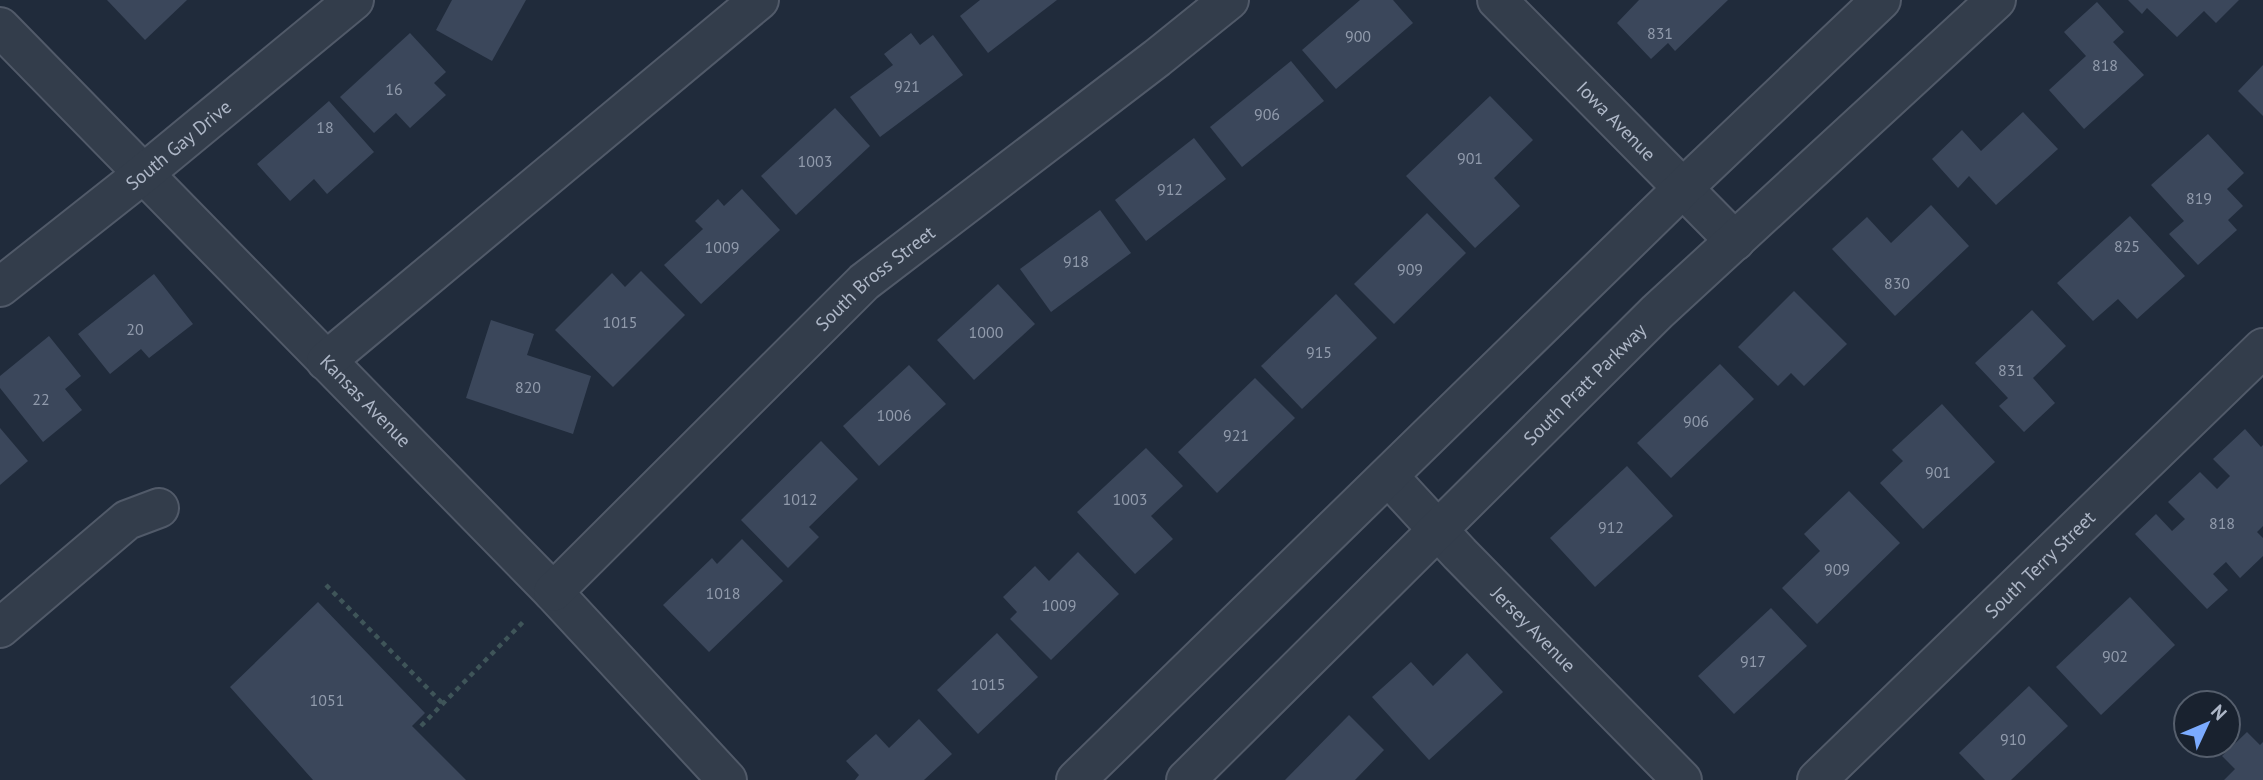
<svg xmlns="http://www.w3.org/2000/svg" width="2263" height="780" font-family="'PT Sans',sans-serif">
  <style>
    .building { fill: #3b475b }
    .lines { fill: none; stroke-linecap: round; stroke-linejoin: round }
    .minor-casing { stroke: #515a69; stroke-width: 42 }
    .path { stroke: #3f5559; stroke-width: 4.5; stroke-dasharray: 5 5; stroke-linecap: butt }
    .minor { stroke: #333d4b; stroke-width: 38 }
    .labels { text-anchor: middle; stroke-width: 5; stroke-linejoin: round; paint-order: stroke }
    .number-label { font-size: 16px; fill: #919bac }
    .street-label { font-size: 19px; fill: #aeb7c7; stroke: #19222f }
  </style>
  <rect width="100%" height="100%" fill="#202b3b"/>
  <!-- building -->
  <g class="building">
    <polygon points="107,0 187,0 145,40"/>
    <polygon points="452,0 526,0 492,61 436,30"/>
    <polygon points="980,0 1057,0 988,53 960,16"/>
    <polygon points="1360,0 1393,0 1413,23 1336,89 1302,50"/>
    <polygon points="1639,0 1728,0 1675,51 1668,43 1651,59 1617,23"/>
    <polygon points="2128,0 2239,0 2216,23 2204,11 2177,37 2147,8 2142,14"/>
    <polygon points="2097,2 2124,32 2113,42 2144,75 2084,129 2049,90 2086,56 2064,32"/>
    <polygon points="410,33 446,72 434,83 446,95 410,128 396,113 374,133 340,97"/>
    <polygon points="911,33 920,45 933,35 963,75 880,137 850,97 893,65 884,54"/>
    <polygon points="1291,61 1324,101 1242,167 1210,127"/>
    <polygon points="2263,65 2263,116 2238,91"/>
    <polygon points="1490,96 1533,140 1494,178 1520,206 1475,248 1406,176"/>
    <polygon points="329,101 374,152 327,194 314,179 290,201 257,164"/>
    <polygon points="835,108 870,146 796,215 761,176"/>
    <polygon points="2023,112 2058,149 1996,205 1969,176 1958,188 1932,159 1962,130 1981,151"/>
    <polygon points="2208,134 2244,173 2227,189 2243,206 2228,220 2237,230 2198,265 2169,234 2184,221 2151,185"/>
    <polygon points="1194,138 1226,179 1146,241 1115,200"/>
    <polygon points="742,189 780,230 701,304 664,265 703,229 695,221 718,199 724,206"/>
    <polygon points="1931,205 1969,246 1895,316 1832,249 1867,217 1891,243"/>
    <polygon points="1100,210 1131,253 1051,312 1020,269"/>
    <polygon points="1427,213 1466,253 1394,324 1354,284"/>
    <polygon points="2130,216 2185,276 2137,319 2118,299 2093,321 2057,283"/>
    <polygon points="641,271 685,315 613,387 555,330 612,273 625,287"/>
    <polygon points="154,274 193,324 149,358 141,349 110,374 78,334"/>
    <polygon points="998,284 1035,324 974,380 937,340"/>
    <polygon points="1794,291 1847,344 1804,386 1791,373 1778,386 1738,347"/>
    <polygon points="1336,294 1377,338 1302,409 1261,366"/>
    <polygon points="2032,310 2066,346 2033,378 2055,403 2024,432 1999,406 2008,398 1975,363"/>
    <polygon points="491,320 534,334 527,355 591,376 573,434 466,398"/>
    <polygon points="49,336 81,376 65,389 82,410 43,442 0,388 0,376"/>
    <polygon points="1720,364 1754,399 1671,478 1637,443"/>
    <polygon points="909,365 946,404 879,466 843,426"/>
    <polygon points="1255,378 1295,418 1217,493 1178,452"/>
    <polygon points="1942,404 1995,462 1923,529 1880,483 1903,461 1892,450"/>
    <polygon points="0,428 28,461 0,485"/>
    <polygon points="2245,429 2261,447 2263,445 2263,526 2257,532 2263,538 2263,556 2240,578 2226,562 2213,574 2228,590 2207,609 2135,534 2156,514 2172,531 2185,519 2168,502 2200,472 2217,489 2230,476 2213,459"/>
    <polygon points="821,441 858,479 809,527 819,537 788,568 741,520"/>
    <polygon points="1146,448 1183,486 1151,516 1173,539 1135,574 1077,512"/>
    <polygon points="1627,466 1673,516 1595,587 1550,538"/>
    <polygon points="1849,491 1900,543 1817,624 1782,588 1820,551 1804,534"/>
    <polygon points="742,539 783,581 709,652 663,605 712,558 717,564"/>
    <polygon points="1078,552 1119,594 1051,660 1010,619 1017,612 1003,597 1035,566 1049,581"/>
    <polygon points="2130,597 2175,645 2101,715 2056,667"/>
    <polygon points="318,602 425,713 412,726 466,780 313,780 230,687"/>
    <polygon points="1771,608 1807,646 1734,714 1698,676"/>
    <polygon points="997,633 1038,677 978,734 937,690"/>
    <polygon points="1467,653 1503,692 1429,760 1372,697 1411,662 1433,686"/>
    <polygon points="2029,686 2068,726 2011,780 1985,780 1959,753"/>
    <polygon points="1349,715 1384,750 1355,780 1285,780"/>
    <polygon points="919,719 952,754 924,780 855,780 859,775 846,761 876,734 889,748"/>
    <polygon points="2247,732 2260,745 2263,742 2263,780 2224,780 2235,769 2222,756"/>
  </g>
  <g class="lines">
    <!-- minor casing -->
    <g class="minor-casing">
      <g id="minor">
        <path id="s1" d="M 1497,0 L 1735,241"/>
        <path id="s2" d="M 0,27 L 553,592 L 727,780"/>
        <path id="s3" d="M 0,287 L 143,174 L 354,0"/>
        <polyline points="326,361 759,0"/>
        <path id="s4" d="M 1389,477 L 1460,554 L 1682,780"/>
        <path id="s5" d="M 553,592 L 864,282 L 1157,58 L 1229,0"/>
        <polyline points="0,628 127,520 159,508"/>
        <polyline points="1076,780 1683,188 1881,0"/>
        <path id="s6" d="M 1186,780 L 1657,312 L 1996,0"/>
        <path id="s7" d="M 1817,780 L 2263,348"/>
      </g>
    </g>
    <!-- path -->
    <g class="path">
      <polyline points="326,585 443,704"/>
      <polyline points="421,726 526,619"/>
    </g>
    <!-- minor -->
    <use href="#minor" class="minor"/>
  </g>
  <g class="labels">
    <!-- number labels -->
    <g class="number-label">
      <text x="1660" y="39">831</text>
      <text x="1358" y="42">900</text>
      <text x="2105" y="71">818</text>
      <text x="907" y="92">921</text>
      <text x="394" y="95">16</text>
      <text x="1267" y="120">906</text>
      <text x="325" y="133">18</text>
      <text x="1470" y="164">901</text>
      <text x="815" y="167">1003</text>
      <text x="1170" y="195">912</text>
      <text x="2199" y="204">819</text>
      <text x="2127" y="252">825</text>
      <text x="722" y="253">1009</text>
      <text x="1076" y="267">918</text>
      <text x="1410" y="275">909</text>
      <text x="1897" y="289">830</text>
      <text x="620" y="328">1015</text>
      <text x="135" y="335">20</text>
      <text x="986" y="338">1000</text>
      <text x="1319" y="358">915</text>
      <text x="2011" y="376">831</text>
      <text x="528" y="393">820</text>
      <text x="41" y="405">22</text>
      <text x="894" y="421">1006</text>
      <text x="1696" y="427">906</text>
      <text x="1236" y="441">921</text>
      <text x="1938" y="478">901</text>
      <text x="800" y="505">1012</text>
      <text x="1130" y="505">1003</text>
      <text x="2222" y="529">818</text>
      <text x="1611" y="533">912</text>
      <text x="1837" y="575">909</text>
      <text x="723" y="599">1018</text>
      <text x="1059" y="611">1009</text>
      <text x="2115" y="662">902</text>
      <text x="1753" y="667">917</text>
      <text x="988" y="690">1015</text>
      <text x="327" y="706">1051</text>
      <text x="2013" y="745">910</text>
    </g>
    <!-- street labels -->
    <g class="street-label">
      <text dy="7" stroke="none"><textPath href="#s1" startOffset="170">Iowa Avenue</textPath></text>
      <text dy="7" stroke="none"><textPath href="#s3" startOffset="228">South Gay Drive</textPath></text>
      <text dy="7" stroke="none"><textPath href="#s5" startOffset="450">South Bross Street</textPath></text>
      <text dy="7" stroke="none"><textPath href="#s6" startOffset="562">South Pratt Parkway</textPath></text>
      <text dy="7" stroke="none"><textPath href="#s2" startOffset="523">Kansas Avenue</textPath></text>
      <text dy="7" stroke="none"><textPath href="#s7" startOffset="310">South Terry Street</textPath></text>
      <text dy="7" stroke="none"><textPath href="#s4" startOffset="210">Jersey Avenue</textPath></text>
    </g>
  </g>
  <!-- north arrow -->
  <g transform="translate(2207 724) rotate(46)"><circle r="33" fill="#19222f" stroke="#555e6c" stroke-width="2"/>
  <path d="M0-5L12 26L0 18L-12 26Z" fill="#7babff"/>
  <text y="-10" font-size="19" font-weight="bold" text-anchor="middle" fill="#aeb7c7">N</text>
  </g>
</svg>
